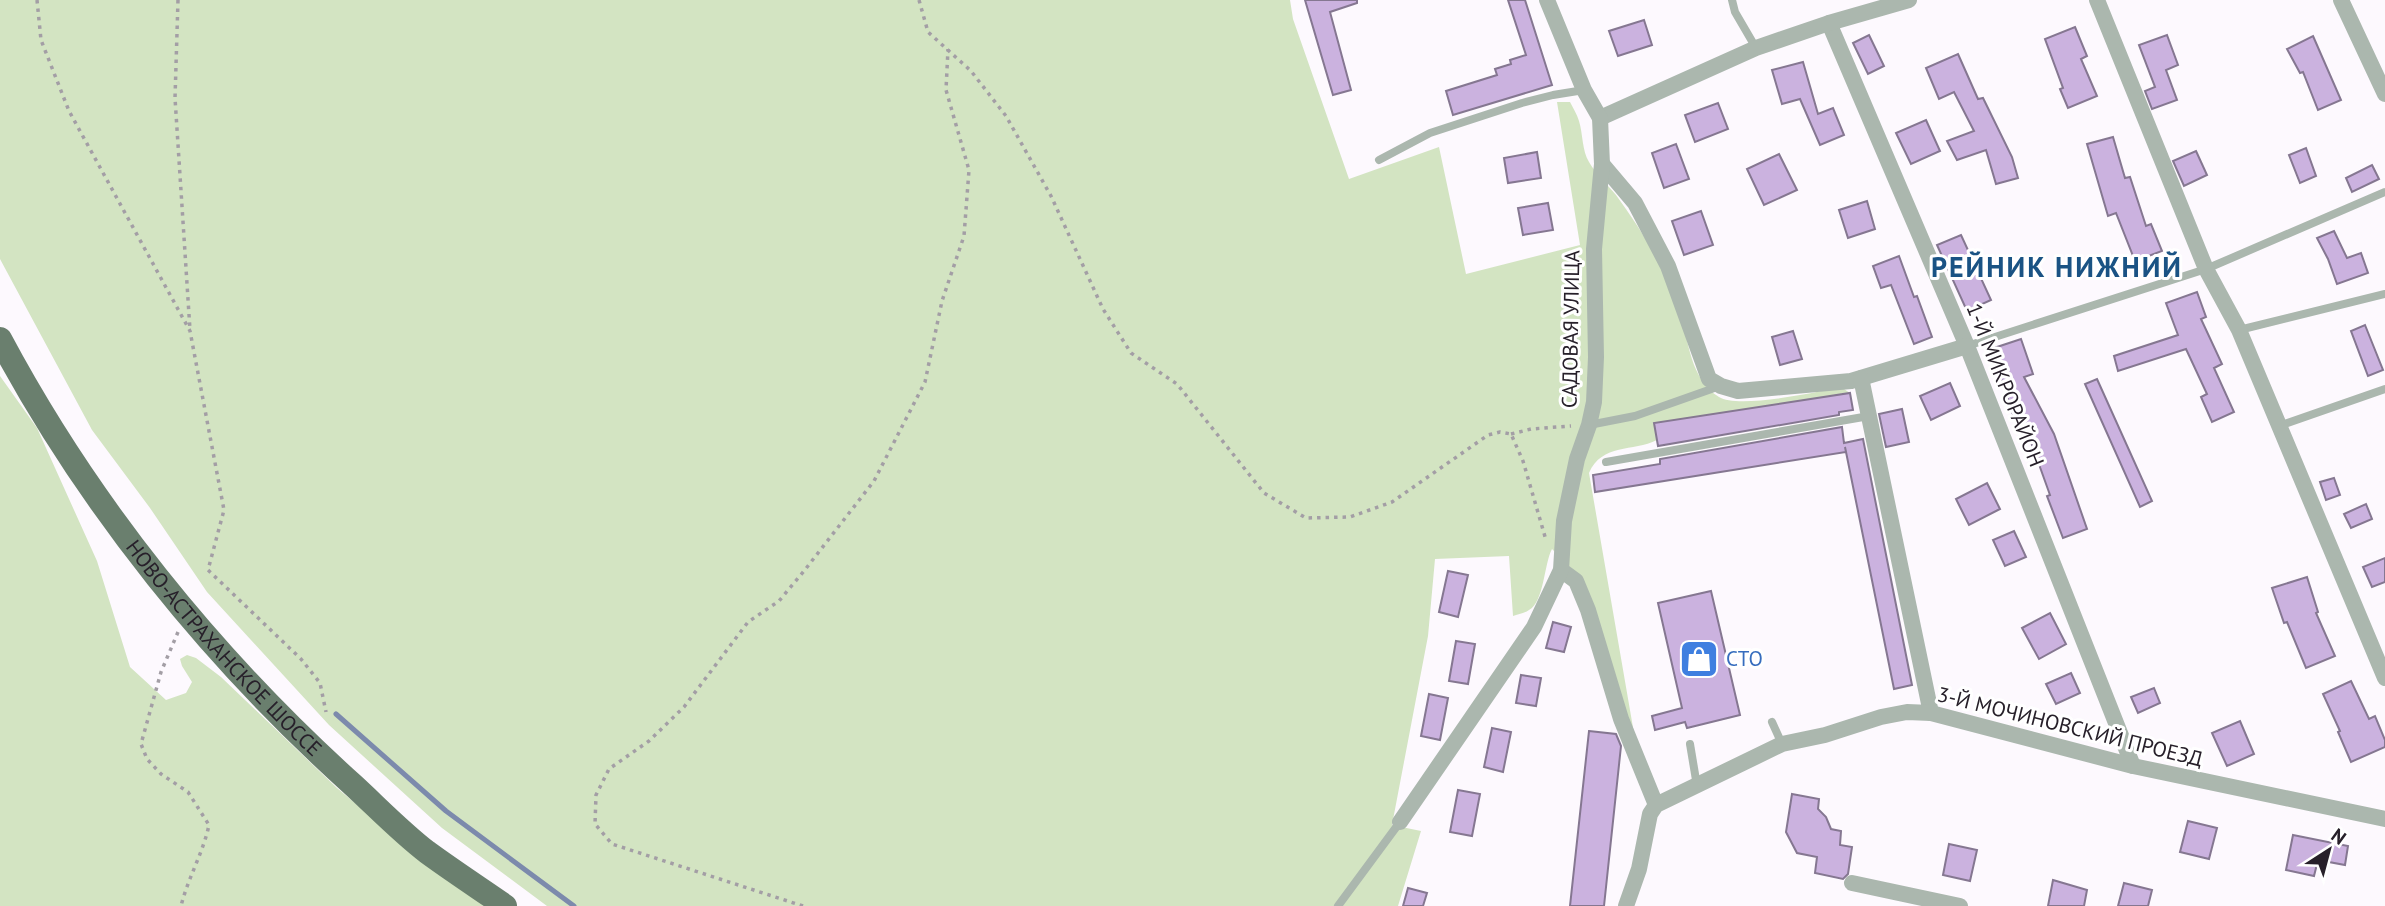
<svg xmlns="http://www.w3.org/2000/svg" width="2385" height="906" font-family="'PT Sans',sans-serif">
  <style>
    .green { fill: #d3e4c2 }
    .lines { fill: none; stroke-linecap: round; stroke-linejoin: round }
    .stream { stroke: #7c8aac; stroke-width: 5 }
    .building { fill: #cbb2df; stroke: #857791; stroke-width: 2 }
    .path { stroke: #a39ea5; stroke-width: 3.5; stroke-dasharray: 3.5 5; stroke-linecap: butt }
    .lane { stroke: #abb7ae; stroke-width: 8 }
    .street { stroke: #abb7ae; stroke-width: 16 }
    .primary { stroke: #6a7f6e; stroke-width: 24 }
    .labels { text-anchor: middle; stroke-width: 6; stroke-linejoin: round; paint-order: stroke }
    .street-label { font-size: 21px; fill: #27202a; stroke: #fff }
    .shop-label { font-size: 21px; fill: #366cbe; stroke: #fff; text-anchor: start }
    .district-label { font-size: 28px; font-weight: bold; letter-spacing: 2px; fill: #1a5384; stroke: #fff }
  </style>
  <rect width="100%" height="100%" fill="#fdf9fe"/>
  <!-- green -->
  <g class="green">
    <path d="M 0,0 L 1290,0 L 1293,19 L 1349,179 L 1439,147 L 1466,274 L 1580,245 L 1557,102 L 1570,102 C 1573,108 1577,114 1579,121 C 1583,134 1582,151 1589,162 C 1596,174 1607,184 1616,195 C 1642,231 1667,270 1680,312 C 1689,342 1690,379 1719,397 C 1738,409 1818,392 1841,387 L 1850,393 L 1654,423 L 1657,440 C 1633,452 1602,443 1589,473 L 1635,739 L 1582,579 L 1552,549 C 1544,564 1544,602 1529,610 C 1525,613 1518,614 1513,616 L 1509,556 L 1435,559 L 1428,636 L 1392,825 L 1421,831 L 1398,906 L 547,906 L 442,828 L 329,725 L 207,592 L 150,508 L 92,430 L 0,259 Z"/>
    <polygon points="0,376 37,428 97,561 130,667 166,700 186,693 192,682 182,666 180,659 187,655 196,658 221,677 337,788 419,857 487,906 0,906"/>
  </g>
  <g class="lines">
    <!-- stream -->
    <polyline class="stream" points="336,714 446,811 574,906"/>
  </g>
  <!-- building -->
  <g class="building">
    <polygon points="1305,0 1357,0 1357,3 1330,12 1351,90 1333,95"/>
    <polygon points="1508,0 1525,0 1552,85 1453,115 1446,91 1497,75 1495,69 1511,64 1510,60 1526,55"/>
    <polygon points="1644,20 1652,45 1618,56 1609,31"/>
    <polygon points="2075,27 2087,56 2081,59 2097,96 2068,108 2060,89 2063,88 2045,39"/>
    <polygon points="1869,35 1884,66 1868,74 1853,43"/>
    <polygon points="2167,35 2178,65 2166,70 2177,100 2152,109 2145,91 2155,87 2139,45"/>
    <polygon points="2313,36 2341,100 2318,110 2303,72 2300,73 2287,49"/>
    <polygon points="1958,54 1978,99 1983,98 2012,157 2018,178 1996,184 1986,150 1957,160 1947,141 1974,131 1954,92 1939,99 1926,68"/>
    <polygon points="1803,62 1818,114 1833,108 1844,135 1820,145 1800,99 1782,104 1772,70"/>
    <polygon points="1718,103 1728,129 1695,142 1685,115"/>
    <polygon points="1926,120 1940,151 1911,164 1896,133"/>
    <polygon points="2113,137 2125,178 2130,177 2146,226 2151,224 2162,251 2135,261 2116,213 2108,216 2087,144"/>
    <polygon points="1676,144 1689,179 1664,188 1652,153"/>
    <polygon points="2306,148 2316,176 2300,183 2289,155"/>
    <polygon points="2196,151 2207,175 2184,186 2173,161"/>
    <polygon points="1537,152 1541,178 1508,183 1504,158"/>
    <polygon points="1779,154 1797,190 1764,205 1747,169"/>
    <polygon points="2372,165 2379,179 2352,192 2346,178"/>
    <polygon points="1867,201 1875,229 1848,238 1839,210"/>
    <polygon points="1548,203 1553,230 1523,235 1518,208"/>
    <polygon points="1701,211 1713,245 1684,255 1672,221"/>
    <polygon points="2334,231 2347,258 2361,253 2368,273 2337,284 2328,259 2317,238"/>
    <polygon points="1961,235 1991,300 1967,311 1937,245"/>
    <polygon points="1899,256 1914,297 1917,296 1932,337 1914,344 1891,285 1881,288 1873,266"/>
    <polygon points="2197,292 2206,317 2201,319 2222,364 2214,368 2234,412 2212,422 2201,397 2207,394 2186,349 2118,371 2114,356 2178,335 2166,303"/>
    <polygon points="2365,325 2383,370 2368,376 2351,331"/>
    <polygon points="1793,331 1802,359 1780,365 1772,337"/>
    <polygon points="2021,339 2033,374 2024,377 2054,434 2087,529 2063,538 2047,496 2050,495 2027,431 2022,433 2006,400 2008,399 1991,349"/>
    <polygon points="2097,379 2152,501 2140,507 2085,384"/>
    <polygon points="1950,383 1960,406 1931,420 1920,396"/>
    <polygon points="1850,393 1853,410 1839,412 1839,415 1658,446 1654,423"/>
    <polygon points="1902,409 1909,442 1886,447 1879,414"/>
    <polygon points="1842,427 1844,443 1863,439 1912,685 1894,689 1845,447 1846,452 1595,492 1593,475 1660,464 1660,459"/>
    <polygon points="2334,478 2340,495 2326,500 2320,482"/>
    <polygon points="1987,483 2000,509 1969,525 1956,499"/>
    <polygon points="2366,504 2372,519 2351,528 2344,514"/>
    <polygon points="2014,531 2026,557 2005,566 1993,540"/>
    <polygon points="2385,558 2385,582 2372,587 2363,567"/>
    <polygon points="1448,571 1468,575 1458,617 1439,612"/>
    <polygon points="2307,577 2318,612 2316,613 2335,656 2306,668 2287,622 2284,623 2272,588"/>
    <polygon points="1711,591 1740,715 1687,728 1685,722 1655,730 1652,716 1682,708 1658,603"/>
    <polygon points="2050,613 2066,644 2039,659 2022,628"/>
    <polygon points="1553,622 1571,627 1564,652 1546,648"/>
    <polygon points="1456,641 1475,644 1468,684 1449,681"/>
    <polygon points="2071,673 2080,693 2056,704 2046,684"/>
    <polygon points="1521,675 1541,678 1536,706 1516,703"/>
    <polygon points="2351,681 2369,719 2375,716 2385,740 2385,747 2351,762 2338,732 2340,731 2323,694"/>
    <polygon points="2154,688 2160,703 2138,713 2131,697"/>
    <polygon points="1429,694 1448,698 1440,740 1421,736"/>
    <polygon points="2240,721 2254,754 2227,766 2212,733"/>
    <polygon points="1492,728 1511,732 1503,772 1484,767"/>
    <polygon points="1589,731 1616,734 1621,746 1604,906 1570,906"/>
    <polygon points="1458,790 1480,794 1472,836 1450,832"/>
    <polygon points="1792,794 1819,799 1818,809 1826,817 1831,829 1841,831 1840,845 1852,847 1848,874 1843,879 1815,873 1817,857 1797,853 1786,832"/>
    <polygon points="2188,821 2217,828 2209,859 2180,852"/>
    <polygon points="2293,835 2348,846 2345,865 2318,860 2314,876 2286,870"/>
    <polygon points="1949,844 1977,850 1970,881 1943,875"/>
    <polygon points="2053,880 2087,890 2084,906 2048,906"/>
    <polygon points="2124,883 2152,890 2148,906 2118,906"/>
    <polygon points="1408,888 1427,893 1423,906 1403,906"/>
  </g>
  <g class="lines">
    <!-- path -->
    <g class="path">
      <polyline points="37,0 41,40 69,111 190,331 224,510 208,570 301,659 320,683 326,712"/>
      <polyline points="178,0 175,98 190,330"/>
      <polyline points="919,0 928,32 971,71 1006,116 1051,196 1103,309 1131,353 1177,384 1264,493 1306,518 1350,517 1392,502 1488,435 1500,432 1511,434 1523,461 1546,540"/>
      <polyline points="1511,434 1531,429 1571,426"/>
      <path d="M 178,632 L 161,672 L 141,744 L 147,759 L 161,774 L 188,792 L 209,825 C 203,853 188,878 181,906"/>
      <polyline points="803,906 612,844 595,824 596,795 609,769 649,741 684,707 748,622 779,601 804,571 874,481 925,382 942,301 964,236 969,170 946,90 948,49"/>
    </g>
    <!-- lane -->
    <g class="lane">
      <polyline points="1732,0 1735,12 1756,48"/>
      <polyline points="1379,160 1430,133 1522,103 1553,95 1584,90"/>
      <polyline points="2239,330 2385,294"/>
      <polyline points="1967,346 2206,269 2385,192"/>
      <polyline points="1589,425 1635,416 1720,386"/>
      <polyline points="2279,426 2385,389"/>
      <polyline points="1606,462 1869,416"/>
      <polyline points="1772,722 1782,744"/>
      <polyline points="1690,744 1697,786"/>
      <polyline points="1338,906 1400,822"/>
    </g>
    <!-- street -->
    <g class="street">
      <polyline points="2097,0 2206,269 2239,330 2385,678"/>
      <polyline points="2341,0 2385,94"/>
      <polyline points="1829,23 1967,346 2133,766"/>
      <polyline points="1600,118 1756,48 1829,23 1909,0"/>
      <polyline points="1602,164 1635,203 1668,266 1709,379 1721,386 1738,391 1851,381 1967,346"/>
      <polyline points="1861,378 1931,713"/>
      <polyline points="1561,570 1576,581 1588,610 1621,719 1656,805"/>
      <polyline points="1400,822 1534,627 1561,570 1564,521 1577,459 1589,425 1594,402 1596,357 1594,249 1602,164 1600,118 1584,90 1547,0"/>
      <polyline points="1852,883 1960,906"/>
      <polyline points="1626,906 1639,869 1650,814 1656,805 1782,744 1825,735 1881,717 1907,712 1931,713 2133,766 2385,819"/>
    </g>
    <!-- primary -->
    <path class="primary" id="s1" d="M 0,339 C 89,506 212,658 353,785 C 377,807 401,832 427,852 C 453,871 479,888 505,906"/>
  </g>
  <!-- icons -->
  <defs>
    <g id="shop-square" transform="scale(2.0125)"><rect x="-9" y="-9" width="18" height="18" rx="4" fill="#3f7fe0" stroke="#fff"/><path d="M-5-2.5h2.3a2.7 3.5 0 0 1 5.4 0H5L5.5 6h-11ZM-1.5-2.5h3a1.5 2.3 0 0 0-3 0Z" fill="#fff"/></g>
  </defs>
  <g fill-rule="evenodd">
    <use href="#shop-square" x="1699" y="659"/>
  </g>
  <g class="labels">
    <!-- street labels -->
    <g class="street-label">
      <text transform="translate(1571 329) rotate(-89)" y="7">САДОВАЯ УЛИЦА</text>
      <text transform="translate(2005 385) rotate(68)" y="7">1-Й МИКРОРАЙОН</text>
      <text dy="7" stroke="none"><textPath href="#s1" startOffset="383">НОВО-АСТРАХАНСКОЕ ШОССЕ</textPath></text>
      <text transform="translate(2070 727) rotate(14)" y="7">3-Й МОЧИНОВСКИЙ ПРОЕЗД</text>
    </g>
    <!-- shop labels -->
    <g class="shop-label">
      <text x="1726" y="666">СТО</text>
    </g>
    <!-- district labels -->
    <g class="district-label">
      <text x="2057" y="277">РЕЙНИК НИЖНИЙ</text>
    </g>
  </g>
  <!-- north arrow -->
  <g transform="translate(2329 850) rotate(36)" stroke="#ffffff" stroke-width="5" paint-order="stroke">
  <path d="M0-5L12 26L0 18L-12 26Z" fill="#27202a"/>
  <text y="-10" font-size="19" font-weight="bold" text-anchor="middle" fill="#27202a">N</text>
  </g>
</svg>
